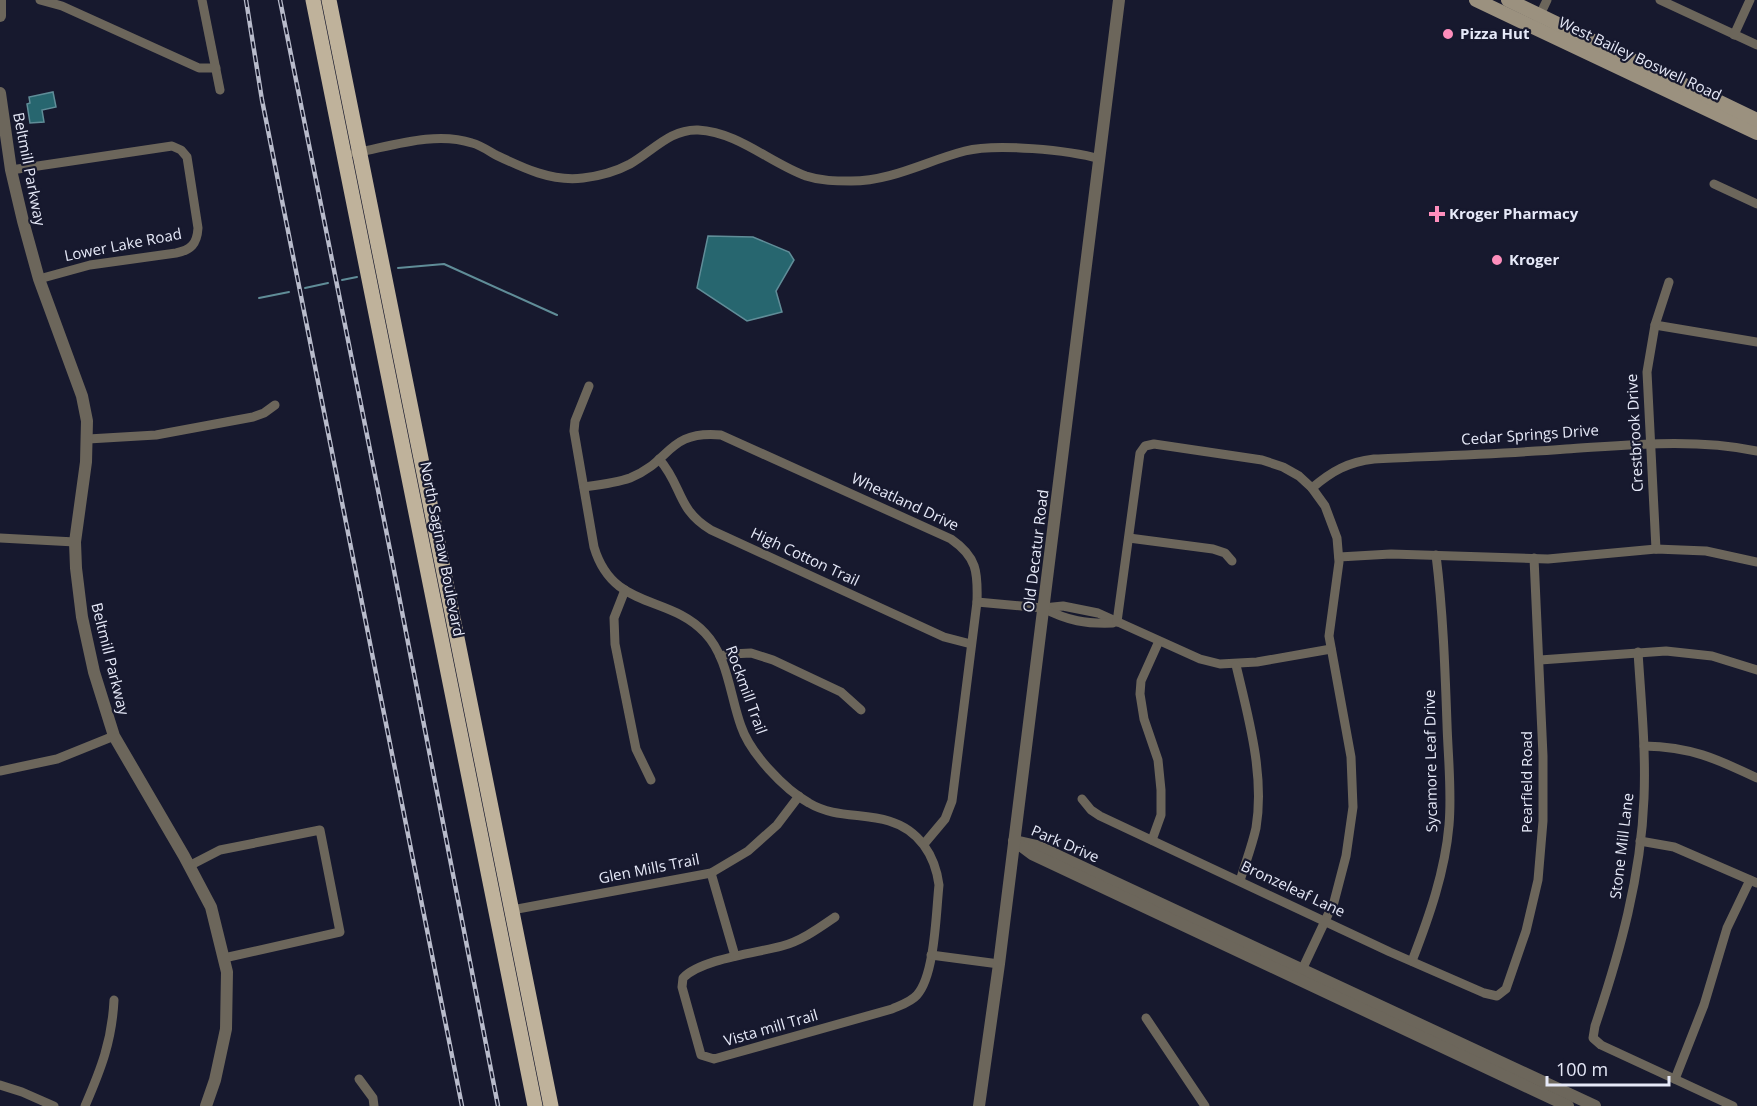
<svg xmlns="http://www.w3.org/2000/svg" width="1757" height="1106" font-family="'Open Sans',sans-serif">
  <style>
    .water { fill: #27666f; stroke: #608d98; stroke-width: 1.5 }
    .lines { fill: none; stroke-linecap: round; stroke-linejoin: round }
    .stream { stroke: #608d98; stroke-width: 2 }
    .minor { stroke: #6c665b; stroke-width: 9 }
    .tertiary { stroke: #6c665b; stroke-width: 12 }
    .secondary { stroke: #9b917f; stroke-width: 14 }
    .primary { stroke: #bfb29b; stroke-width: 15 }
    .rail-casing { stroke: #b8bbcb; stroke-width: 4.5 }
    .rail { stroke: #17192e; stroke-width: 2; stroke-dasharray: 7; stroke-linecap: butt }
    .poi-dot { fill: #fe8ebc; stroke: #17192e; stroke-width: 2 }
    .labels { text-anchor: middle; stroke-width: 4.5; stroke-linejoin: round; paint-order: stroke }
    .poi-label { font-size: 15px; font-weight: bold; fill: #e6e9f8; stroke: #17192e; text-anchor: start }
    .street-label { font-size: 15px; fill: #e6e9f8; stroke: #17192e }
  </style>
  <rect width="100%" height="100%" fill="#17192e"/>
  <!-- water -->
  <g class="water">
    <polygon points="53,92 56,107 42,110 44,122 30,123 27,104 30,103 29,97"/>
    <polygon points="708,236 753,237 789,252 794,260 776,291 782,312 747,321 697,288"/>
  </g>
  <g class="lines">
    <!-- stream -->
    <g class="stream">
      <polyline points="398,268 444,264 557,315"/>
      <polyline points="342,280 357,277"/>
      <polyline points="305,288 328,283"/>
      <polyline points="259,298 289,292"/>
    </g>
    <!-- minor -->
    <g class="minor">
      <polyline points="40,0 62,6 199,68 216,68"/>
      <polyline points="202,0 220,90"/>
      <polyline points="1660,0 1757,45"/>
      <polyline points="1538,19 1547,0"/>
      <polyline points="1734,35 1750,0"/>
      <path d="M 355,153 C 392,146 435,131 472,143 C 480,145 489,151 496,155 C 523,168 552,182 583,178 C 600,176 615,172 630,164 C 653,151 670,129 698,130 C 738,132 770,163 806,176 C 821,181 836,181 851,181 C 892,181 926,161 965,151 C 996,143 1069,150 1100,159"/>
      <path d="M 11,170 L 172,146 L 181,150 L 187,157 L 198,228 C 197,244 191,250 176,253 L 90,265 L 39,279"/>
      <polyline points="1714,184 1757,204"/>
      <polyline points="1655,325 1757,342"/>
      <path d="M 589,386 L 575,421 L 574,431 L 594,547 C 613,611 669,594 705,633 C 728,657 730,696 741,726 C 750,753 784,789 809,803 C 834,818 863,813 889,821 C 919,830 935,855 939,885 C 936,912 935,975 917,995 C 911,1002 901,1005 892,1009 L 714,1059 L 701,1055 L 682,987 L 683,978 C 701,959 756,953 782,946 C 801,941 819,928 835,917"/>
      <polyline points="88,439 156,435 253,417 264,413 275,405"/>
      <path d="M 659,459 C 683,486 676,509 711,530 L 944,637 L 971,644"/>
      <path d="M 584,487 C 599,485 616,483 630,478 C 671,462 667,430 721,435 L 951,539 C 977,557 978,572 977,602 L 952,801 L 945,819 L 924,844"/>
      <path d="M 1312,488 C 1332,471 1348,462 1374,459 C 1438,456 1502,454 1566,449 C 1630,445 1693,438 1757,451"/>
      <polyline points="0,538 75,542"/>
      <polyline points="1129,538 1213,549 1225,553 1232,561"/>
      <polyline points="1656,549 1647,372 1655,325 1669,282"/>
      <polyline points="1339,557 1391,554 1548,559 1656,549 1706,551 1757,562"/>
      <polyline points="625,590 614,618 615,644 636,749 651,780"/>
      <polyline points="977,602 1043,608 1063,606 1098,613 1200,659 1220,664 1257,662 1331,649"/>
      <path d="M 1043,608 C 1068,621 1086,624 1113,623"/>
      <polyline points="1117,622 1140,453 1145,446 1154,444 1262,460 1283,467 1299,476 1312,488 1325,506 1337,538 1339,562 1329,636 1351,757 1353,807 1346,856 1334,902 1300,974"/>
      <path d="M 1638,652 C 1641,700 1646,749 1644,798 C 1641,877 1620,952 1595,1026 L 1593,1038 L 1601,1045 L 1733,1106"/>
      <polyline points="720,656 731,654 751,653 773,660 841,692 861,710"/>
      <polyline points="1540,660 1666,651 1712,656 1757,670"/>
      <path d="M 1236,665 C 1248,716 1265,775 1256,828 C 1252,846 1245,864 1240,881"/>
      <path d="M 1644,746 C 1691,747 1715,758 1757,778"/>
      <polyline points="0,771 57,759 114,736"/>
      <polyline points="1082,799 1091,810 1100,816 1390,952 1484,993 1497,996 1506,989 1526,931 1538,880 1543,821 1543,756 1534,558"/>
      <polyline points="1152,840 1161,815 1161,790 1158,760 1144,719 1140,694 1141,681 1159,641"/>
      <polyline points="1640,841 1674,847 1757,883"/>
      <polyline points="189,866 220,850 320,830 340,932 224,958"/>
      <polyline points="711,873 735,956"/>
      <polyline points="512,910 711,873 748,851 777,825 799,796"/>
      <polyline points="931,955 999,964"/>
      <path d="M 1412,961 C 1429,917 1445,872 1449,825 C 1452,792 1448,757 1447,724 C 1445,668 1443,611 1436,555"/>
      <polyline points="1146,1018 1205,1106"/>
      <polyline points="359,1079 373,1098 374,1106"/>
      <polyline points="1675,1079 1704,1005 1727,928 1750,880"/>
      <polyline points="0,1085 22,1092 54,1106"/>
      <path d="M 85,1106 C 101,1069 112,1041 114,1000"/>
    </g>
    <!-- tertiary -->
    <g class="tertiary">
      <polyline points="0,16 0,0"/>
      <polyline points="0,93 11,170 23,221 39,279 82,396 87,421 86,462 75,542 76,568 82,617 94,672 114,736 184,856 211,907 227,972 226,1029 215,1080 206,1106"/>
      <polyline points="1014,841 1037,846 1595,1106"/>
      <polyline points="1020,845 1032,854 1568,1106"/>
      <polyline points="979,1106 999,964 1119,0"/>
    </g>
    <!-- secondary -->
    <g class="secondary">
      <polyline points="1476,0 1757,133"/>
      <polyline points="1508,0 1757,120"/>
    </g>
    <!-- primary -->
    <g class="primary">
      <polyline points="313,0 535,1106"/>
      <polyline points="329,0 551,1106"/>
    </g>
    <!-- rail casing -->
    <g class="rail-casing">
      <g id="rail">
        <polyline points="246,0 262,100 462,1106"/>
        <polyline points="280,0 391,555 498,1106"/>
      </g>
    </g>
    <!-- rail -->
    <use href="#rail" class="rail"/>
  </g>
  <!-- markers -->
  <g class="poi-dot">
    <circle cx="1448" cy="34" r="6"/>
    <path d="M1434 205h6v6h6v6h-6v6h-6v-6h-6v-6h6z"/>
    <circle cx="1497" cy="260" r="6"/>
  </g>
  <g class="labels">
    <!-- poi labels -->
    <g class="poi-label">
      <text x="1460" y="39">Pizza Hut</text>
      <text x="1449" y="219">Kroger Pharmacy</text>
      <text x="1509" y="265">Kroger</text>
    </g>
    <!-- street labels -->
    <g class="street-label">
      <text transform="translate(1640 59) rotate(25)" y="5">West Bailey Boswell Road</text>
      <text transform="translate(29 169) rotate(79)" y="5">Beltmill Parkway</text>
      <text transform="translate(123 245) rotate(-11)" y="5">Lower Lake Road</text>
      <text transform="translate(1635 433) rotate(-93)" y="5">Crestbrook Drive</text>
      <text transform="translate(1530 435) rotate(-4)" y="5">Cedar Springs Drive</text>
      <text transform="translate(905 502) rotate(25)" y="5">Wheatland Drive</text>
      <text transform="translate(442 549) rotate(79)" y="5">North Saginaw Boulevard</text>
      <text transform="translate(1036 551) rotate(-83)" y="5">Old Decatur Road</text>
      <text transform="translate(805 557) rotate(25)" y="5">High Cotton Trail</text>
      <text transform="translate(110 659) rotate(76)" y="5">Beltmill Parkway</text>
      <text transform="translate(746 690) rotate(70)" y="5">Rockmill Trail</text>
      <text transform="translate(1431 761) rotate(-91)" y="5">Sycamore Leaf Drive</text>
      <text transform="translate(1527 782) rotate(-90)" y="5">Pearfield Road</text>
      <text transform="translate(1065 844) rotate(23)" y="5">Park Drive</text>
      <text transform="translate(1622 846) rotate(-83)" y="5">Stone Mill Lane</text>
      <text transform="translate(649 869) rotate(-11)" y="5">Glen Mills Trail</text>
      <text transform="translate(1293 889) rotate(25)" y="5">Bronzeleaf Lane</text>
      <text transform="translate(771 1028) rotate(-16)" y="5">Vista mill Trail</text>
    </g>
  </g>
  <!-- scale -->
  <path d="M1547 1076v9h122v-9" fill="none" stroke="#e6e9f8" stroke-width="3"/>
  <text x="1556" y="1076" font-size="18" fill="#e6e9f8" stroke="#17192e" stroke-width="4.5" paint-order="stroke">100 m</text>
</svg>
